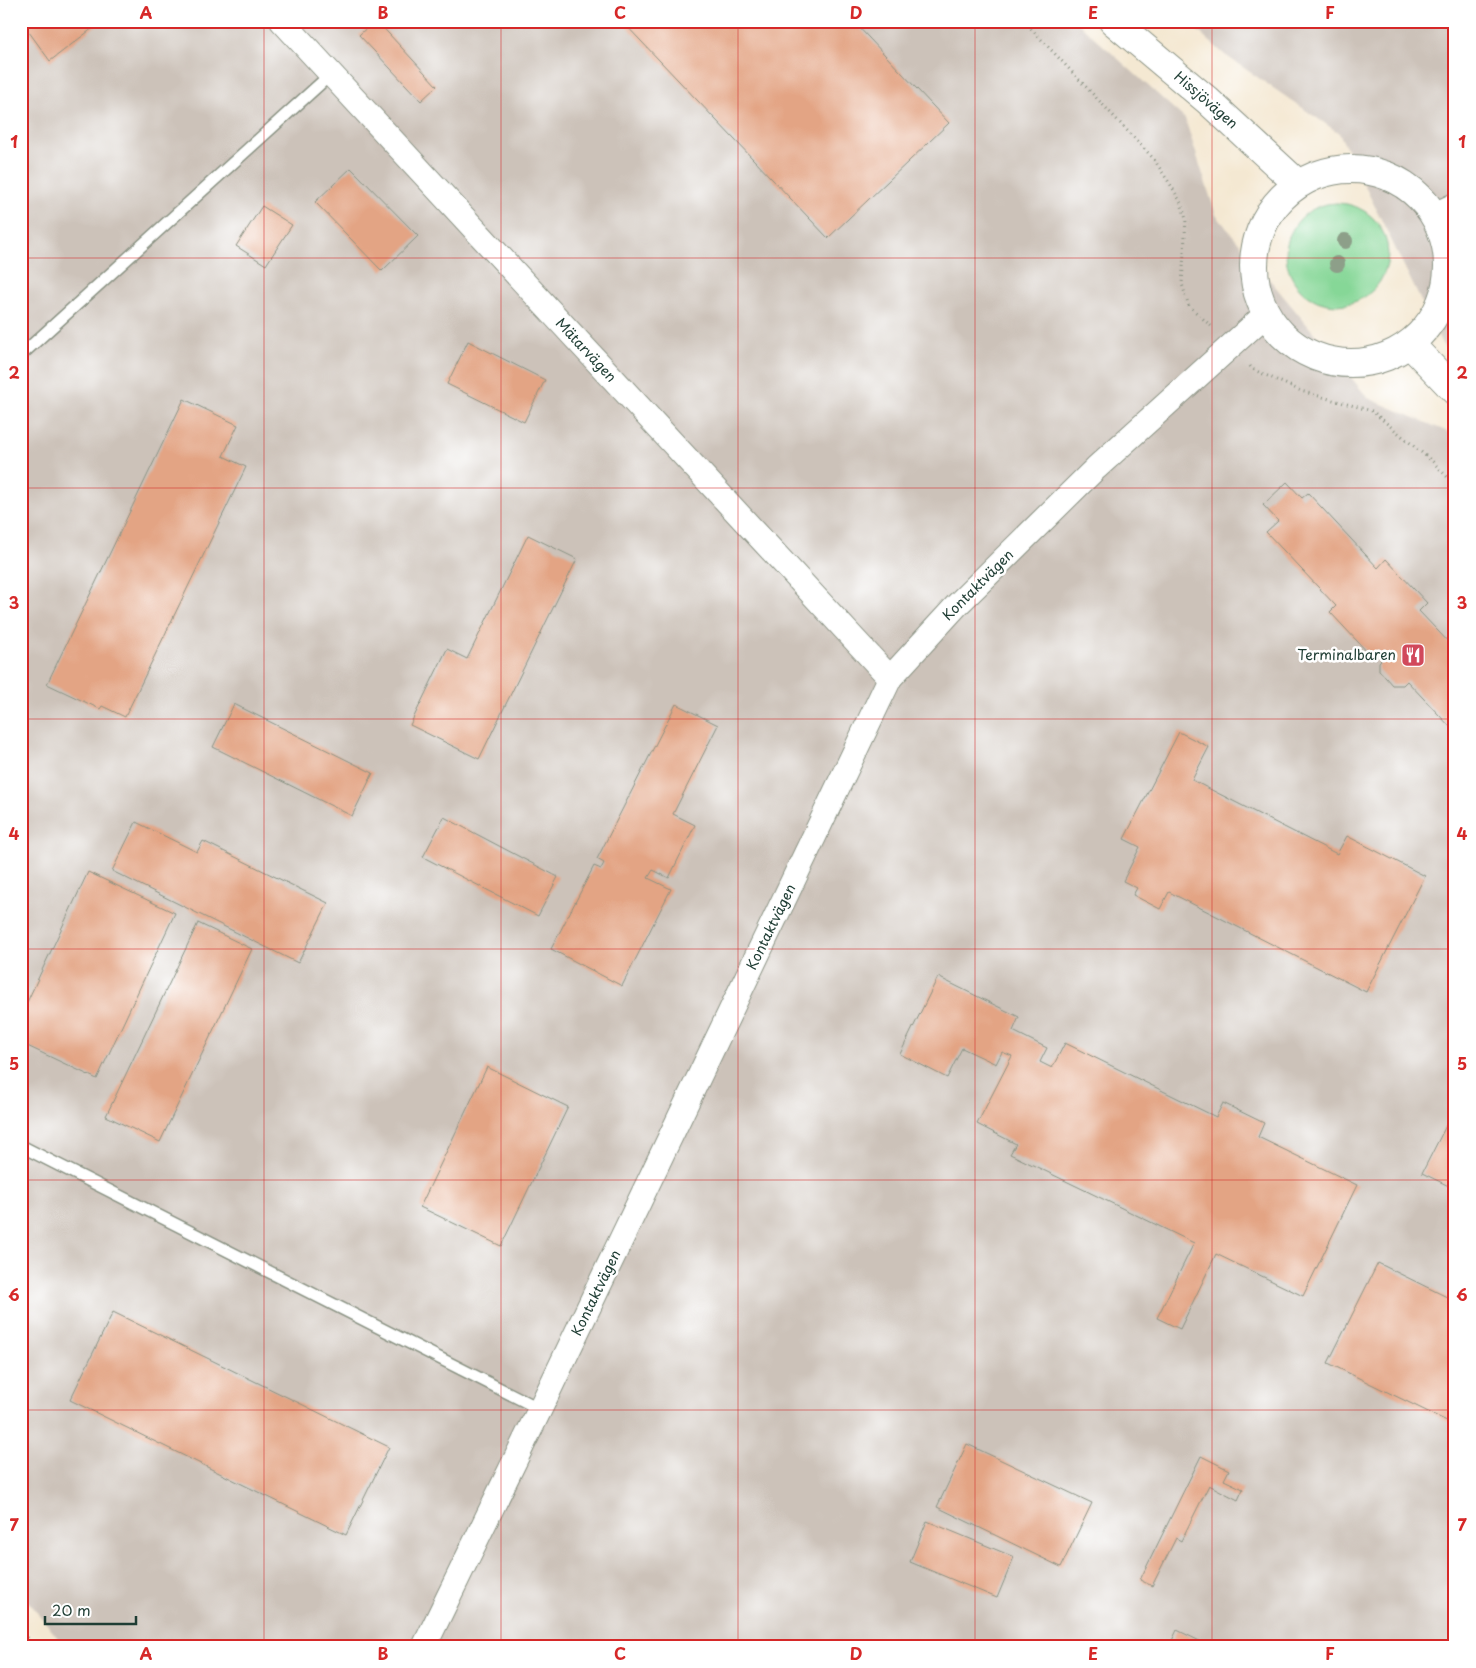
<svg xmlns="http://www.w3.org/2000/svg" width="1476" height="1668" font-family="'Playpen Sans',sans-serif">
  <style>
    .industrial { fill: #ccc2b9 }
    .green { fill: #86d797; stroke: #528a66 }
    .building { fill: #e3a484 }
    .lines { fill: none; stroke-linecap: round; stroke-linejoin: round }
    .lane-casing { stroke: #8a9283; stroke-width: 14 }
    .street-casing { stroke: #8a9283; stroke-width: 26 }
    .secondary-casing { stroke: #8a9283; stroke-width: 30 }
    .path { stroke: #8a9283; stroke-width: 3; stroke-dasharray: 1 4; stroke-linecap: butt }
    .lane { stroke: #fff; stroke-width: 11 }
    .street { stroke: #fff; stroke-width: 24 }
    .secondary { stroke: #fff; stroke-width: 28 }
    .tree { fill: #8d9f89 }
    .grid { fill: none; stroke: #d62828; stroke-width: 1; stroke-opacity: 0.55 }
    .labels { text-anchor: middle; stroke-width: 5; stroke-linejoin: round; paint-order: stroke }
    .street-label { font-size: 14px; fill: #1f3d34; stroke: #fff }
    .poi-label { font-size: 14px; fill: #1f3d34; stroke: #fff; text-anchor: end }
    .neatline { fill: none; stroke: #d62828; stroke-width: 2 }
    .grid-label { font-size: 16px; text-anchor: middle; font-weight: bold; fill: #d62828 }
  </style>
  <rect width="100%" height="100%" fill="#fff"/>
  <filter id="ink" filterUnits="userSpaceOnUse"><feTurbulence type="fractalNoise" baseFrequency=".02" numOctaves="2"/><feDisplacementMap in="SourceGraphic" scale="10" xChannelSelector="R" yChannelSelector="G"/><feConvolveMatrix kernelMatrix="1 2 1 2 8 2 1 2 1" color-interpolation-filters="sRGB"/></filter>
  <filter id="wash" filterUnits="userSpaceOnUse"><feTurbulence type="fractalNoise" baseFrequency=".0096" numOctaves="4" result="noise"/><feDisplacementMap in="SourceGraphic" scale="20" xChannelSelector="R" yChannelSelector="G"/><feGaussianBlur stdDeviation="1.12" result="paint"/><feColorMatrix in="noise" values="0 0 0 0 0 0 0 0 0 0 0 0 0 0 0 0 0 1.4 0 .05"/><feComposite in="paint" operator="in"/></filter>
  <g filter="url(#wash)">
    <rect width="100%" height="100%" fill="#f4e8d2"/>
    <!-- industrial -->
    <g class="industrial">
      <polygon points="21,21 1076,21 1185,119 1216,215 1368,398 1455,435 1455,1647 65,1647 21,1592"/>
      <polygon points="1187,21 1455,21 1455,359 1442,344 1339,133 1225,55"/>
    </g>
    <!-- green -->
    <circle class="green" cx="1337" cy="254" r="51"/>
    <g id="blocks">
      <!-- building -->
      <g class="building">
        <polygon points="21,21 102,21 50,61"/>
        <polygon points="374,21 377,21 437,86 421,101 359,35"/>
        <polygon points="622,21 853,21 949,123 828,238"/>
        <polygon points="351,168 418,236 382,271 315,202"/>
        <polygon points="262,206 292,225 266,265 236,246"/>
        <polygon points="468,341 545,380 524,422 447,384"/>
        <polygon points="184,399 238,425 223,456 246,467 125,717 102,706 100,709 47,684"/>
        <polygon points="1287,482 1302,498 1308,493 1378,568 1386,559 1427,603 1419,611 1455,649 1455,732 1407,681 1403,685 1392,685 1379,670 1379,662 1384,657 1378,650 1371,656 1330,612 1336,606 1266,532 1278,521 1263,505"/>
        <polygon points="528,535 577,559 479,759 410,725 447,649 467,659"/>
        <polygon points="234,704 373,773 352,816 213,747"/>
        <polygon points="676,704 718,725 673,814 695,825 669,878 653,870 648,878 671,889 622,986 551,949 594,866 601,869 604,863 597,859"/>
        <polygon points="1179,732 1209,747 1192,780 1337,854 1347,836 1425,876 1366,992 1169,892 1160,909 1133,895 1137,888 1123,881 1140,847 1124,839"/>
        <polygon points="444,817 558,877 538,916 423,857"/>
        <polygon points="136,822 197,852 203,841 328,903 298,963 112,871"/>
        <polygon points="88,872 175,913 97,1079 21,1043 21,1015"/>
        <polygon points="198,923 252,949 160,1142 106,1116"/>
        <polygon points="938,977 1019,1017 1013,1031 1047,1048 1040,1062 1052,1068 1065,1043 1216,1117 1223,1103 1264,1123 1258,1137 1357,1185 1303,1296 1216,1254 1180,1329 1157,1318 1194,1243 1010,1154 1016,1144 977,1124 1012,1056 1002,1052 996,1064 962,1048 947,1078 900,1054"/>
        <polygon points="487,1067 568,1107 501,1246 420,1207"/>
        <polygon points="1455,1108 1455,1189 1422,1173"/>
        <polygon points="1378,1263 1455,1301 1455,1425 1328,1363"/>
        <polygon points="113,1312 389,1447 346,1535 70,1400"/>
        <polygon points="967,1444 1092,1503 1061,1567 937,1507"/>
        <polygon points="1201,1456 1229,1470 1224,1480 1243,1489 1238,1500 1209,1485 1181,1541 1176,1538 1152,1586 1140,1580"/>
        <polygon points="927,1521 1014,1557 997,1598 910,1562"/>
        <polygon points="1177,1630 1212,1647 1169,1647"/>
      </g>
    </g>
  </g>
  <g filter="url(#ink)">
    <use href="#blocks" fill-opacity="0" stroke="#8a9283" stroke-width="1"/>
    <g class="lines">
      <!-- lane casing -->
      <g class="lane-casing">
        <g id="lane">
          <polyline points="21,355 331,74"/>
          <polyline points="21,1146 540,1409"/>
        </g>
      </g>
      <!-- street casing -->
      <g class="street-casing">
        <g id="street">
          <polyline points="282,21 890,678"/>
          <polyline points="1436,214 1455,205"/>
          <polyline points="424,1647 540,1409 890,678 957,605 1096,468 1265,315"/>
        </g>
      </g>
      <!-- secondary casing -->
      <g class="secondary-casing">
        <g id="secondary">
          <polyline points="1113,21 1207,100 1296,182"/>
          <circle cx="1351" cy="266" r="97"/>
          <polyline points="1410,344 1455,391"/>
        </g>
      </g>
      <!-- path -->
      <g class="path">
        <polyline points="1024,21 1153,158 1172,187 1181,203 1186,219 1182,284 1189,306 1211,326"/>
        <polyline points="1250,366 1252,369 1301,391 1372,411 1433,462 1455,485"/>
        <polyline points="21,1629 34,1647"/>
      </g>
      <!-- lane -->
      <use href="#lane" class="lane"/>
      <!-- street -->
      <use href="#street" class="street"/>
      <!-- secondary -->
      <use href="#secondary" class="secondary"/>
    </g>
    <!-- trees -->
    <g class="tree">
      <circle cx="1345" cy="241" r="8"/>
      <circle cx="1337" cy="264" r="8"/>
    </g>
  </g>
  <!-- grid -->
  <path class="grid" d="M 264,21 L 264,1647M 501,21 L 501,1647M 738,21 L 738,1647M 975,21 L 975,1647M 1212,21 L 1212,1647M 21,258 L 1455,258M 21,488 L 1455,488M 21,719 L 1455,719M 21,949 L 1455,949M 21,1180 L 1455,1180M 21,1410 L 1455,1410"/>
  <!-- icons -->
  <defs>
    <g id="restaurant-square" transform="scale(1.25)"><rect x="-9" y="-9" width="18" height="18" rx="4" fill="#d1495b" stroke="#fff"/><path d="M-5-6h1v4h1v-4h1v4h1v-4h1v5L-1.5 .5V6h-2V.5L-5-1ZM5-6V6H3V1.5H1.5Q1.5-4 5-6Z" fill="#fff"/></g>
  </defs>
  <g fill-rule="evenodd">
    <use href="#restaurant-square" x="1413" y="655"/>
  </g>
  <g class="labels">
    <!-- street labels -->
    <g class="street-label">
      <text transform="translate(1206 100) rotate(41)" y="5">Hissjövägen</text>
      <text transform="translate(586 350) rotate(47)" y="5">Mätarvägen</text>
      <text transform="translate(978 585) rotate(-45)" y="5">Kontaktvägen</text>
      <text transform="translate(771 927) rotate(-64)" y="5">Kontaktvägen</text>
      <text transform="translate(596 1293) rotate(-64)" y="5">Kontaktvägen</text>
    </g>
    <!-- poi labels -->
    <g class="poi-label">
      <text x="1396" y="660">Terminalbaren</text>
    </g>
  </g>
  <!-- margin -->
  <rect width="1476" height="1668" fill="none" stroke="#fff" stroke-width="55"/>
  <!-- scale -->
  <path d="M45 1616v8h91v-8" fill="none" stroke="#1f3d34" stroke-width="2.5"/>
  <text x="52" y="1616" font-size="15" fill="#1f3d34" stroke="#ffffff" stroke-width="4" paint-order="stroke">20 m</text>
  <rect x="28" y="28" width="1420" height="1612" class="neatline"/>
  <g class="grid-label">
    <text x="146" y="19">A</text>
    <text x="383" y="19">B</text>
    <text x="620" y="19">C</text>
    <text x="856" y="19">D</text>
    <text x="1093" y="19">E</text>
    <text x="1330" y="19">F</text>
    <text x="14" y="148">1</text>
    <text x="1462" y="148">1</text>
    <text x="14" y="379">2</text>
    <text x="1462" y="379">2</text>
    <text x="14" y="609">3</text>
    <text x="1462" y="609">3</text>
    <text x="14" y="840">4</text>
    <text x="1462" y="840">4</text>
    <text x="14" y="1070">5</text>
    <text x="1462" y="1070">5</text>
    <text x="14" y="1301">6</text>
    <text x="1462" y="1301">6</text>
    <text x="14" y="1531">7</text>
    <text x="1462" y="1531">7</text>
    <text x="146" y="1660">A</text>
    <text x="383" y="1660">B</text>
    <text x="620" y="1660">C</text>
    <text x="856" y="1660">D</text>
    <text x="1093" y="1660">E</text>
    <text x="1330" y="1660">F</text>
  </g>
</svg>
